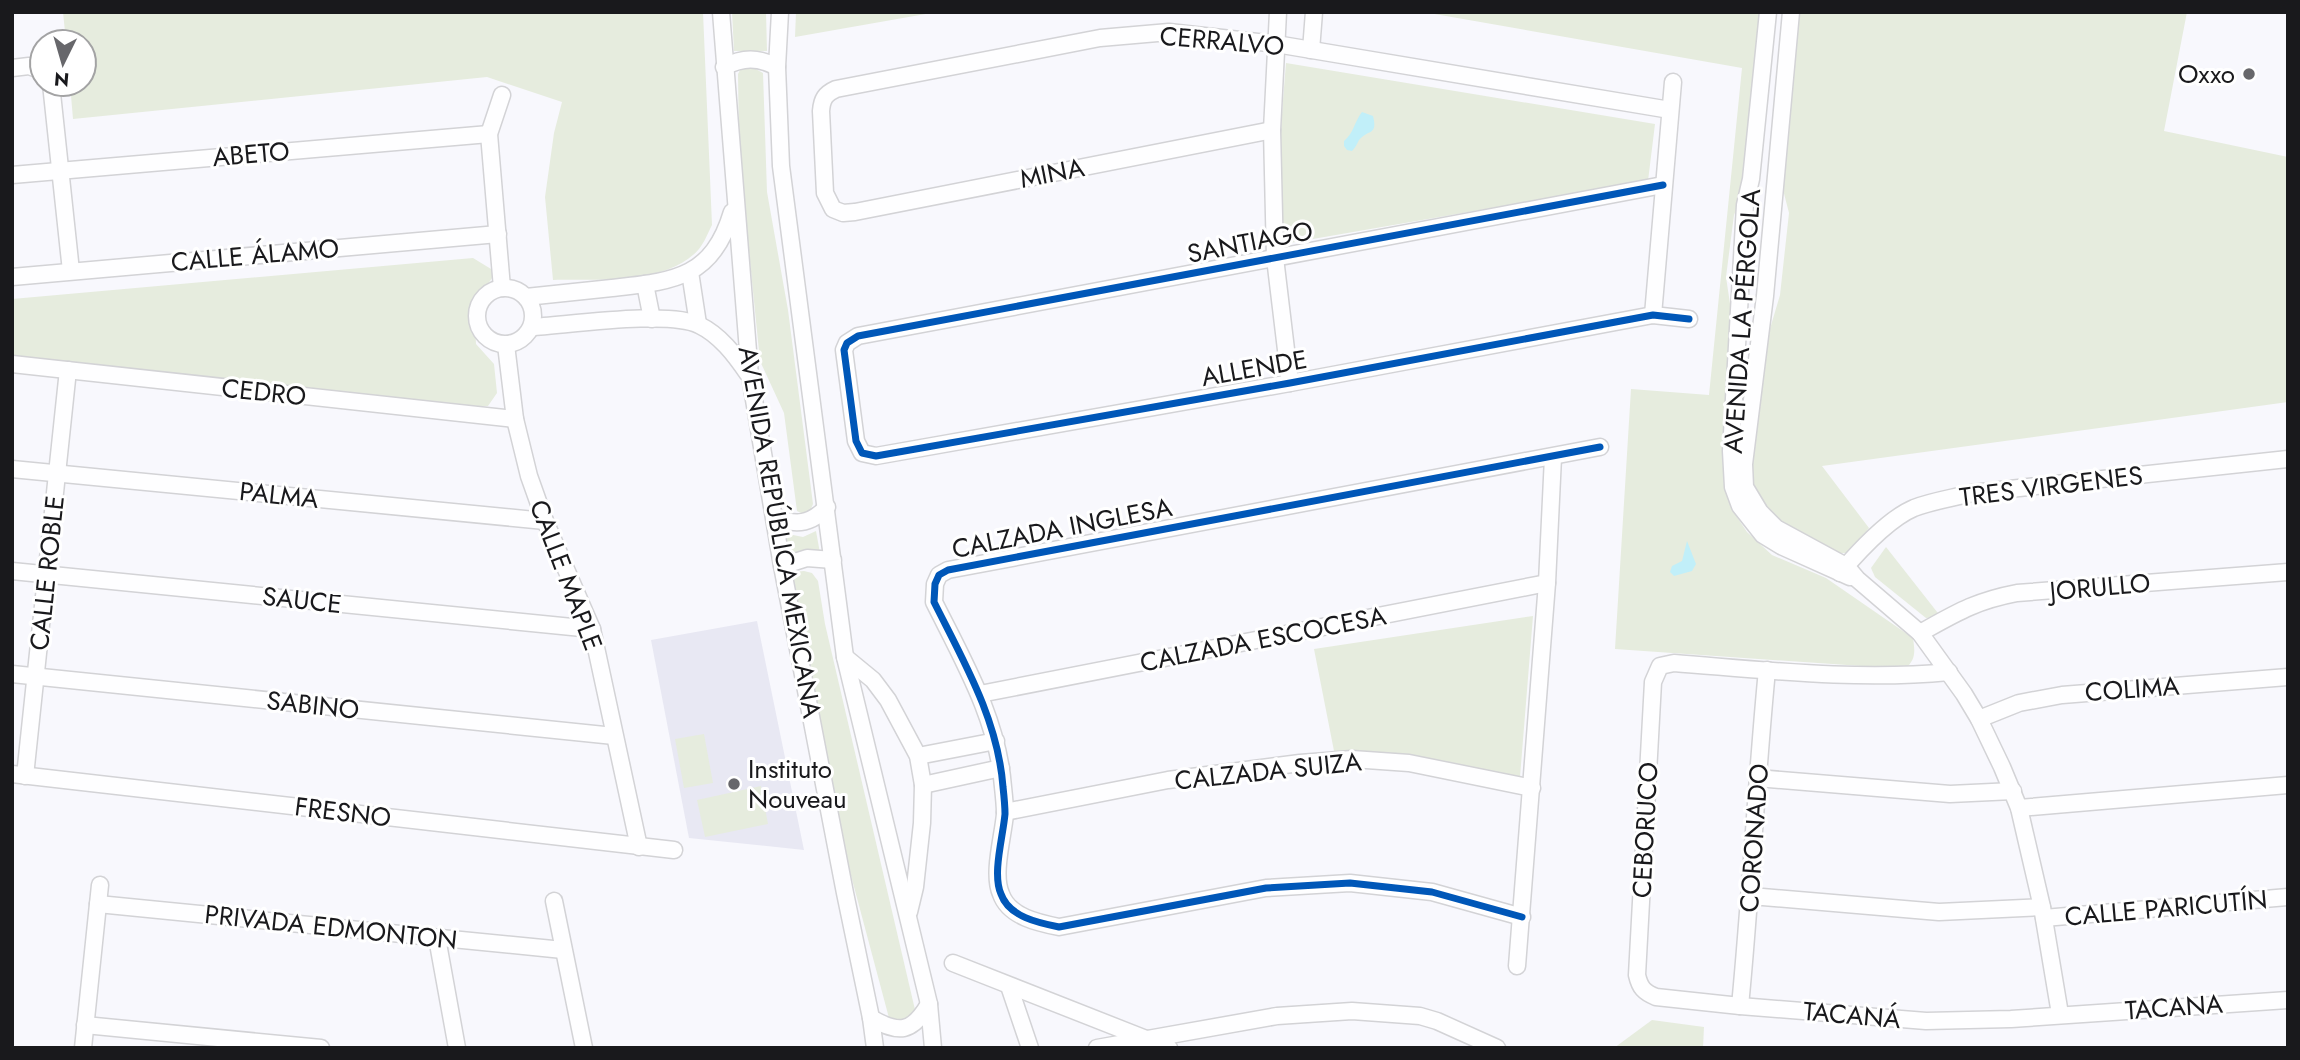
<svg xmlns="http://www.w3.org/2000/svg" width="2300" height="1060" font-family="Jost,sans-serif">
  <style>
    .built { fill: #e8e8f3 }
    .green { fill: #e6ecde }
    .water { fill: #c1eff9 }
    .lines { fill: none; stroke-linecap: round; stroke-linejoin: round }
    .minor-casing { stroke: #d3d3d6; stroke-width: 19 }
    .minor { stroke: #fefeff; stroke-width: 16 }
    .cycleway-casing { stroke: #fff; stroke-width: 11 }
    .cycleway { stroke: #0057b8; stroke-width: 7 }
    .poi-dot { fill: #67676b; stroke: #fff; stroke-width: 2.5 }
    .labels { text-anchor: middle; stroke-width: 6; stroke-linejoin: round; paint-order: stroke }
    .street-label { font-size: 26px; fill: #19191c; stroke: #fff }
    .poi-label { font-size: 26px; fill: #19191c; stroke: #fff; text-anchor: end }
  </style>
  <rect width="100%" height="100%" fill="#f8f8fd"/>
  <!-- built -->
  <polygon class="built" points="757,621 804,850 689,838 651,640"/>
  <!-- green -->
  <g class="green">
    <path d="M 63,12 L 703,12 L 712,225 C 708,233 704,243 699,249 C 668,285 596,279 553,280 L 545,197 L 554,133 L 562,102 L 487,77 L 73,119 L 70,84 L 84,84 L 84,42 L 66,42 Z"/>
    <polygon points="732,12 766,12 767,51 734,51"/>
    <polygon points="796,12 937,12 795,37"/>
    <path d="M 1423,12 L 1766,12 L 1746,188 L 1734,215 L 1726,277 L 1735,337 L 1724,454 L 1725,485 L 1731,508 L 1747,532 L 1772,555 L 1826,578 L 1913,638 C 1915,652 1916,659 1905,669 L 1615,649 L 1631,389 L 1709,395 L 1742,68 Z"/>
    <path d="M 1797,12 L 2187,12 L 2164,131 L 2288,157 L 2288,402 L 1822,466 L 1869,528 L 1849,553 L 1839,553 C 1795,531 1758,524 1751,469 L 1764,349 L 1780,295 L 1789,213 L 1780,178 Z"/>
    <path d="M 1286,63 L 1655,124 L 1648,181 L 1284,244 C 1276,183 1281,124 1286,63 Z"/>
    <polygon points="752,67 763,73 767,192 788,310 813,504 810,511 803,514 797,511 784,413 760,361 739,151 738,74 741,68"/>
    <polygon points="473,258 496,272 474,305 476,344 494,364 497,393 488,406 475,407 12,359 12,299"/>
    <polygon points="816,531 820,553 806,550 788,554 783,533 803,537"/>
    <polygon points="1886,547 1941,617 1926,618 1875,577 1871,568"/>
    <polygon points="804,571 812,573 818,581 825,624 916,1014 913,1022 893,1022 889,1018 837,823 791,579 794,572"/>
    <polygon points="1533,616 1520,777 1393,753 1334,751 1314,649"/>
    <polygon points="704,734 713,783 684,788 675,739"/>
    <polygon points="761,786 768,824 705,837 697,800"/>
    <polygon points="1652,1020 1704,1027 1703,1048 1614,1048"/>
  </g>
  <!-- water -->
  <g class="water">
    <path d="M 1362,112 L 1373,116 C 1378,136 1368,129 1359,140 C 1357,144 1355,148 1352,151 L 1347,150 L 1344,146 L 1344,141 C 1354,133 1354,122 1362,112 Z"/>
    <polygon points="1687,541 1696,564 1692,571 1674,576 1670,572 1672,566 1682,561"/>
  </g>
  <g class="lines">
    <!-- minor casing -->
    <g class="minor-casing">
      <g id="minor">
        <polyline points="721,12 750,376 782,566 845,893 871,1018 875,1048"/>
        <polyline points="780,12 777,67 781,166 845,657 929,1004 933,1048"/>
        <polyline points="1278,12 1272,130 1275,258 1290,383"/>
        <polyline points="1768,12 1751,179 1745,205 1731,451 1733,487 1740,506 1763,535 1781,546 1850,577"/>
        <polyline points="1791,12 1765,296 1744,464 1745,487 1760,512 1776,528 1846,566 1857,579 1920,633 1964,694 1979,719 2002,767 2019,808 2042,907 2060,1014"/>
        <polyline points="1311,50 1314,12"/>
        <path d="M 724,67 C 743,57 758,57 777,67"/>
        <polyline points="12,68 29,66 42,71"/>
        <polyline points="51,84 71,271"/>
        <path d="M 1272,130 L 855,212 L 843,213 L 833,209 L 825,193 L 821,111 C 822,99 825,94 836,89 L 1100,38 L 1169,32 L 1276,44 L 1670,110"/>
        <polyline points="12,175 489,134"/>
        <polyline points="1663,185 858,336 847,343 844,350 856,441 862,453 876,456 1290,383 1653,315 1689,319"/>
        <polyline points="690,272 698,324"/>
        <polyline points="12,277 498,234"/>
        <polyline points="645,284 652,319"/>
        <circle cx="505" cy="316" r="28"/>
        <polyline points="502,288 489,134 502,95"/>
        <path d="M 526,297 C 555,294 583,291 612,288 C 673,281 712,279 732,212"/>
        <polyline points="1653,315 1673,82"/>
        <path d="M 532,327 C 568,325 670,310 699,325 C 720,335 735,355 748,374"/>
        <polyline points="506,345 515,419 529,476 545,521 592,629 639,847"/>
        <polyline points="12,364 515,419"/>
        <polyline points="12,469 545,521"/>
        <path d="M 775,516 C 795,527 811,524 827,507"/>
        <polyline points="782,566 807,558 833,560"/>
        <polyline points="12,571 592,629"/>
        <path d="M 1840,573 C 1858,552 1888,519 1914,508 C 1932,501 1953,498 1972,493 L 2288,459"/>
        <path d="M 1920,633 C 1956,613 1975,601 2017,593 L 2288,572"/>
        <polyline points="845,657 873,680 888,700 918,756 923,785 922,823 915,887 909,912"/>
        <path d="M 1949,672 C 1858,681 1765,670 1674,663 L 1660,666 L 1653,682 L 1637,975 C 1640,988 1644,992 1656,997 L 1740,1006 L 1926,1021 L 2011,1019 L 2288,1000"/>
        <polyline points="12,674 614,736"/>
        <polyline points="980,694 1547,583"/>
        <polyline points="1979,719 2019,703 2062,695 2288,677"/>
        <polyline points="918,756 996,741"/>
        <polyline points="12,774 674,850"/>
        <polyline points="25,776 68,370"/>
        <polyline points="1757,778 1950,794 2013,791"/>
        <polyline points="923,785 1001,768"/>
        <polyline points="2019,808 2288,785"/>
        <polyline points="1005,812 1168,780 1300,763 1352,759 1409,763 1532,788"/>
        <polyline points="1751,896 1939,912 2042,907"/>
        <polyline points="554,901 584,1048"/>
        <polyline points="98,904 563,950"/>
        <path d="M 1522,917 L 1432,892 L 1350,883 L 1266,888 L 1059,927 C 1039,923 1009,917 1001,894 C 992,874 1003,837 1005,814 C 1005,806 1004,796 1003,787 C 998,720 964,662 934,602 L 935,584 L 939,575 L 948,570 L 1600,447"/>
        <polyline points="2044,918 2288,897"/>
        <polyline points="437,938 457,1048"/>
        <polyline points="953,963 1169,1048"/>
        <polyline points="1517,966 1547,583 1553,457"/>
        <polyline points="1009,986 1030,1048"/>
        <path d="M 1740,1006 C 1751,894 1756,782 1767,670"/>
        <path d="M 871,1018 C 899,1034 912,1033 929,1004"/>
        <polyline points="85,1025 321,1048"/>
        <polyline points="83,1048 100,885"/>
        <polyline points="1097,1048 1277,1016 1352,1011 1420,1016 1437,1021 1497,1048"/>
      </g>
    </g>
    <!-- minor -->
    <use href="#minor" class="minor"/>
    <!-- cycleway casing -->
    <g class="cycleway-casing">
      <g id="cycleway">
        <polyline points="1663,185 858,336 847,343 844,350 856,441 862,453 876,456 1290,383 1653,315 1689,319"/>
        <path d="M 1522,917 L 1432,892 L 1350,883 L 1266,888 L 1059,927 C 1039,923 1009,917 1001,894 C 992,874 1003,837 1005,814 C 1005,806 1004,796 1003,787 C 998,720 964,662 934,602 L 935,584 L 939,575 L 948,570 L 1600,447"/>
      </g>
    </g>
    <!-- cycleway -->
    <use href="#cycleway" class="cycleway"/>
  </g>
  <!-- markers -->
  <g class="poi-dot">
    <circle cx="2249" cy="74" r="7"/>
    <circle cx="734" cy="784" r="7"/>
  </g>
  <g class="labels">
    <!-- street labels -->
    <g class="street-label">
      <text transform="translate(1222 41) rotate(5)" y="9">CERRALVO</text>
      <text transform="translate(251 154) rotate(-5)" y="9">ABETO</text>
      <text transform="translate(1052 173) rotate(-11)" y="9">MINA</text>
      <text transform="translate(1250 242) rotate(-11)" y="9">SANTIAGO</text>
      <text transform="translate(255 255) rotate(-5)" y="9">CALLE ÁLAMO</text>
      <text transform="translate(1742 321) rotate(-86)" y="9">AVENIDA LA PÉRGOLA</text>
      <text transform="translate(1254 368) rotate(-10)" y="9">ALLENDE</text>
      <text transform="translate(264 392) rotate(6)" y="9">CEDRO</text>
      <text transform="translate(2051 486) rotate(-7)" y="9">TRES VIRGENES</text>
      <text transform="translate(279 495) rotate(6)" y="9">PALMA</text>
      <text transform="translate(1062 528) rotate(-11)" y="9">CALZADA INGLESA</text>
      <text transform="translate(780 532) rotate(80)" y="9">AVENIDA REPÚBLICA MEXICANA</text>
      <text transform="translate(47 573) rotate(-84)" y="9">CALLE ROBLE</text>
      <text transform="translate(566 575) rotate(69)" y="9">CALLE MAPLE</text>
      <text transform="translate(2100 587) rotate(-5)" y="9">JORULLO</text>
      <text transform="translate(302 600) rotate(6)" y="9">SAUCE</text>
      <text transform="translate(1263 639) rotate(-11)" y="9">CALZADA ESCOCESA</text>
      <text transform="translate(2132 689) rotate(-4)" y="9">COLIMA</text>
      <text transform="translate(313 705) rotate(6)" y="9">SABINO</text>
      <text transform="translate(1268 771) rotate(-6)" y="9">CALZADA SUIZA</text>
      <text transform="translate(343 812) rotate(7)" y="9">FRESNO</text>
      <text transform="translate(1645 830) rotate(-87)" y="9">CEBORUCO</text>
      <text transform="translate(1754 838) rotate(-86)" y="9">CORONADO</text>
      <text transform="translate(2166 908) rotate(-5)" y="9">CALLE PARICUTÍN</text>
      <text transform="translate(331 927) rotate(6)" y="9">PRIVADA EDMONTON</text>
      <text transform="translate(2174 1007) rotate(-4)" y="9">TACANA</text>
      <text transform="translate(1852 1015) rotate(5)" y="9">TACANÁ</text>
    </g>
    <!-- poi labels -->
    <g class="poi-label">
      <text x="2235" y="83">Oxxo</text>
      <text x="748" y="778" text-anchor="start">Instituto<tspan x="748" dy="30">Nouveau</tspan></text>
    </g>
  </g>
  <!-- border -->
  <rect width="2300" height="1060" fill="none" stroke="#19191c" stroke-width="28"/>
  <!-- north arrow -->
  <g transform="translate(63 63) rotate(185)"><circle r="33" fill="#ffffff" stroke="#a3a3a4" stroke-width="2"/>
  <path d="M0-5L12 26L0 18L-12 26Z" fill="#67676b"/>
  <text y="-10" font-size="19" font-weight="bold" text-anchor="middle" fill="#19191c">N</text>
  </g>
</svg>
